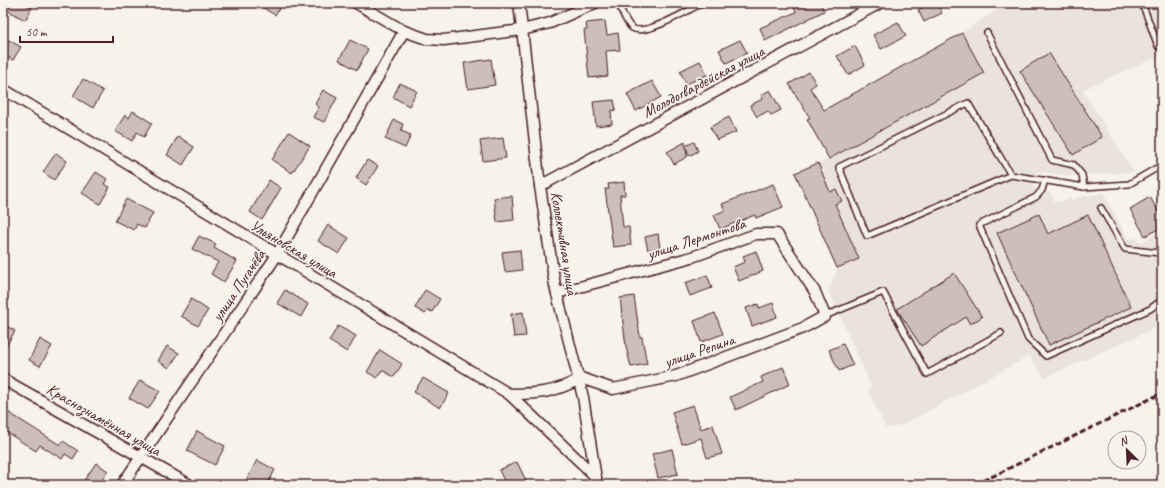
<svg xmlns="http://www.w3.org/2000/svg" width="1165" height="488" font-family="Caveat,sans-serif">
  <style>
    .built { fill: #eae3da }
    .building { fill: #ccbfb9; stroke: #4a1f2b }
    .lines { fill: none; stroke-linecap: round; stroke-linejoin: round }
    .lane-casing { stroke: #4a1f2b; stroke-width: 8 }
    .street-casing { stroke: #4a1f2b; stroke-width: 13 }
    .lane { stroke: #f7f3e8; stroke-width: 5 }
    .street { stroke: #f7f3e8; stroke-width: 10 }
    .rail { stroke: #4a1f2b; stroke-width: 3; stroke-dasharray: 6 3; stroke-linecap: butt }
    .labels { text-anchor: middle; stroke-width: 3.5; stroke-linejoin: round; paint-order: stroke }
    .street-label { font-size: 16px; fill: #4a1f2b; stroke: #f7f3e8 }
  </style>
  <rect width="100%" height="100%" fill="#f7f3e8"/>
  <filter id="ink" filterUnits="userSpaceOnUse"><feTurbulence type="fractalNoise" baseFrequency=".025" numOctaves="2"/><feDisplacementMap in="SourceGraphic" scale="8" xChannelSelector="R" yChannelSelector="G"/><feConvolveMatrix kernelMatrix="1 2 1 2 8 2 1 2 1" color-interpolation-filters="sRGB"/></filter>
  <g filter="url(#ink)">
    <!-- built -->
    <polygon class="built" points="1008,3 1162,3 1162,55 1082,90 1134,172 1069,176 1037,171 1031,185 1050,193 1055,202 1103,193 1128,239 1136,238 1140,243 1162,231 1162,323 1146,332 1045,378 1029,356 903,425 886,428 869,393 870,383 829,292 837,268 795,173 829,159 807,119 962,33"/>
    <!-- building -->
    <g class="building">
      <polygon points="3,3 22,3 32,8 25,20 3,8"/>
      <polygon points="255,3 283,3 275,15"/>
      <polygon points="792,3 820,3 824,11 765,41 760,28 796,12"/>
      <polygon points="932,3 937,3 942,13 924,22 918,10"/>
      <polygon points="605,21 607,35 618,33 620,50 606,51 608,76 589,78 584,30 587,30 586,23"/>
      <polygon points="898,22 906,36 881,49 873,35"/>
      <polygon points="962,33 984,73 829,159 807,119 810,118 789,84 809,72 816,84 810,88 824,110"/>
      <polygon points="3,37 21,47 13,60 3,55"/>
      <polygon points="350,40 368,49 357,70 339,60"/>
      <polygon points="740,40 747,53 726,63 719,50"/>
      <polygon points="855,46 865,65 848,75 837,56"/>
      <polygon points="1049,53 1102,137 1073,155 1020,71"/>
      <polygon points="491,59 495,85 468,89 464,63"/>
      <polygon points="700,61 707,75 686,84 680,71"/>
      <polygon points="83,79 103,91 93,108 73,96"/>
      <polygon points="652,81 661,97 636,111 627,94"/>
      <polygon points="400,83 417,91 409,106 393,97"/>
      <polygon points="323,90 337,98 324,122 313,117 319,107 315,104"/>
      <polygon points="770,90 781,110 771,115 768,111 757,117 750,105 763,99 761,95"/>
      <polygon points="614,100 616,110 611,111 612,124 596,126 593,102"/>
      <polygon points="133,111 152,123 144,137 137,132 132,141 115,131 125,115 129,118"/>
      <polygon points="729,117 736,132 717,140 710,127"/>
      <polygon points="394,120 403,124 401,131 411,135 405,148 385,139"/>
      <polygon points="289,132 310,146 292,173 272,160"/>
      <polygon points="178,136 194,147 183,165 167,155"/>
      <polygon points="503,138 506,158 483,161 480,141"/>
      <polygon points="685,142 685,146 694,142 698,151 689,156 686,147 687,157 674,164 667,152"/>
      <polygon points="56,153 67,161 54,180 43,172"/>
      <polygon points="367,160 378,166 366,185 356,178"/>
      <polygon points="818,163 830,192 836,189 842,201 835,204 859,259 837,268 795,173"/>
      <polygon points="96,172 107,179 104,184 110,187 100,204 82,193"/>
      <polygon points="269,180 281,188 262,220 250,212"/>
      <polygon points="624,182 625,195 620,195 623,227 629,227 631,245 613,247 605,189 609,189 608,184"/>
      <polygon points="773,184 783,207 756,218 755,215 720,229 714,215 725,210 722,204"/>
      <polygon points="512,196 514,220 497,222 494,198"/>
      <polygon points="1150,197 1162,218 1162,227 1145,236 1130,209"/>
      <polygon points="126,199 153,213 145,228 137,224 134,230 115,221"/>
      <polygon points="1039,214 1048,234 1088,215 1131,307 1049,345 997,233"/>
      <polygon points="328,225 349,238 339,254 318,241"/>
      <polygon points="658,234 660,248 648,250 645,237"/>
      <polygon points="199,236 216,244 214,248 237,261 224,282 211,274 218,262 192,249"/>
      <polygon points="520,250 522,270 505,272 502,252"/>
      <polygon points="756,251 763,271 739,281 733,267 745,262 743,256"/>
      <polygon points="954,273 982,317 970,324 966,317 921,346 897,309"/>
      <polygon points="707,275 712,288 690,296 685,283"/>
      <polygon points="285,290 308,304 301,317 277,303"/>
      <polygon points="425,290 440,299 432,312 428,310 425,314 415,308"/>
      <polygon points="634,296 640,337 642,337 647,364 631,367 626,347 620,298"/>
      <polygon points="191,299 208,310 198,326 181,316"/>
      <polygon points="773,303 777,317 752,326 746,308 758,304 759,308"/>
      <polygon points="523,312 526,336 514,337 511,314"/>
      <polygon points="715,313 723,334 701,342 694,321"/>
      <polygon points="3,324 15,331 3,351"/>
      <polygon points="338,326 356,336 347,352 329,341"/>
      <polygon points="40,339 52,346 40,366 29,360"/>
      <polygon points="843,344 853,365 839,371 829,350"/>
      <polygon points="167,346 179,353 169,368 158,361"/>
      <polygon points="380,350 402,364 394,377 382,370 377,378 367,372"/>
      <polygon points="783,367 790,384 736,410 730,397 763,382 761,377"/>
      <polygon points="423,378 449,393 440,408 414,392"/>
      <polygon points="140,380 160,391 148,409 129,398"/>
      <polygon points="693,405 701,429 713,425 722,454 707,458 701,438 682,444 672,412"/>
      <polygon points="3,409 60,445 63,441 78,451 73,459 65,454 62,459 40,445 36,451 3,430"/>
      <polygon points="197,431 225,446 215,465 187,451"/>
      <polygon points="672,449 678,474 658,478 652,454"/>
      <polygon points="257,460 275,470 267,485 253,485 246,481"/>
      <polygon points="517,462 528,485 506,485 499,470"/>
      <polygon points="96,463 108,471 99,485 81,485"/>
    </g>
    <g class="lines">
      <!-- lane casing -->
      <g class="lane-casing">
        <g id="lane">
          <path d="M 618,3 C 622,11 625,22 632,28 C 645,37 689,10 702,3"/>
          <polyline points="1142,3 1158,46"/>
          <polyline points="987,33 1052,160 1074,165 1082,175 1084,187"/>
          <polyline points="1011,175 968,103 839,167 867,236 1011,175 1084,187 1129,184 1162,165"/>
          <polyline points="1045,180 1042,190 1036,197 979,225 1028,339 1046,356 1150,309 1162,300"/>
          <polyline points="1101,208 1125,249 1160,253 1162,257"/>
          <polyline points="825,316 883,292 927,374 1001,333"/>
        </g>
      </g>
      <!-- street casing -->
      <g class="street-casing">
        <g id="street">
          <polyline points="356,3 404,31 427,39 444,40 522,30 550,23 595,3"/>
          <polyline points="519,3 540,186 555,286 583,397 597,485"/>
          <path d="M 3,89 L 509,394 C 536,394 555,393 579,379"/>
          <polyline points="540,186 880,3"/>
          <polyline points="557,293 692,257 756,234 777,234 815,292 825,316 803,328 676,376 613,389 578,377"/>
          <polyline points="3,379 190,485"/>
          <polyline points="509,394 596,477"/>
          <polyline points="122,485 277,255 404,31"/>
        </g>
      </g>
      <!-- lane -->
      <use href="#lane" class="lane"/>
      <!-- street -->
      <use href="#street" class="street"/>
      <!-- rail -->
      <polyline class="rail" points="975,485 1162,393"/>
    </g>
  </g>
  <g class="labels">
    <!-- street labels -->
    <g class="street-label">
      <text transform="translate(703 81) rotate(-28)" y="6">Молодогвардейская улица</text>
      <text transform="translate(696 238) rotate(-18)" y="6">улица Лермонтова</text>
      <text transform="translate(565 243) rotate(81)" y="6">Коллективная улица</text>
      <text transform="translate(294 248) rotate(31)" y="6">Ульяновская улица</text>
      <text transform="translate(238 285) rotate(-56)" y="6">улица Пугачёва</text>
      <text transform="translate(699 350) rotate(-19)" y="6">улица Репина</text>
      <text transform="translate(104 419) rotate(30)" y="6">Краснознамённая улица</text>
    </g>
  </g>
  <!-- margin -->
  <rect width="1165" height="488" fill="none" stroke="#f7f3e8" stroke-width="16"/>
  <rect x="8" y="8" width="1149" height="472" fill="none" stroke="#4a1f2b" stroke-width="1.5" filter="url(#ink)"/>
  <!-- north arrow -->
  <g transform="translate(1127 450) rotate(336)"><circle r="19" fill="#f7f3e8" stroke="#b29e9c"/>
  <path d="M0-3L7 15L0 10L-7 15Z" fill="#4a1f2b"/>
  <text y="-6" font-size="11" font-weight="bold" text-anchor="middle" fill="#4a1f2b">N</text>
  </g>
  <!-- scale -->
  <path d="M20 36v6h93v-6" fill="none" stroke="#4a1f2b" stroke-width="2"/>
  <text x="26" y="36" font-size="12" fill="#4a1f2b" stroke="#f7f3e8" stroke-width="3" paint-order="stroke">50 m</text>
</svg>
